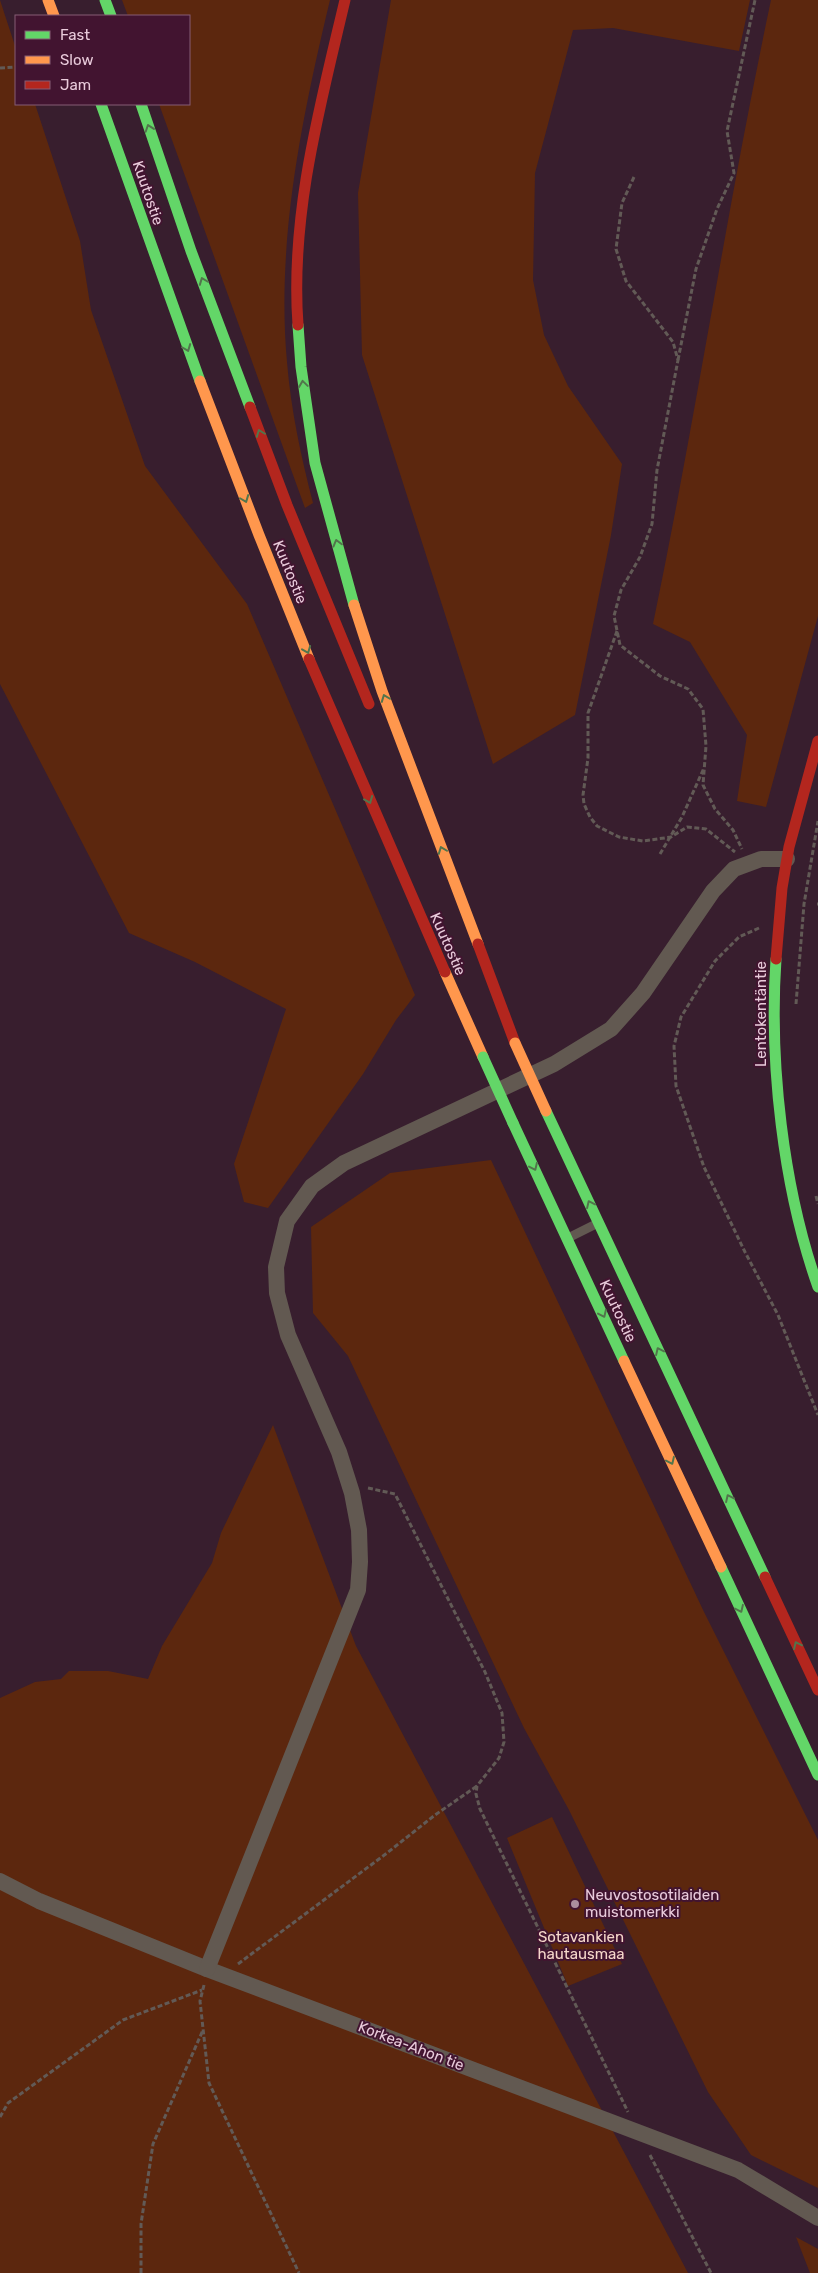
<svg xmlns="http://www.w3.org/2000/svg" width="818" height="2273" font-family="Rubik,sans-serif">
  <style>
    .green { fill: #5c270e }
    .lines { fill: none; stroke-linecap: round; stroke-linejoin: round }
    .path { stroke: #625a56; stroke-width: 3; stroke-dasharray: 5 2.5; stroke-linecap: butt }
    .lane { stroke: #625951; stroke-width: 9 }
    .street { stroke: #625951; stroke-width: 16 }
    .fast { stroke: #63d668; stroke-width: 11 }
    .slow { stroke: #ff974d; stroke-width: 11 }
    .jam { stroke: #b3261e; stroke-width: 11 }
    .fast-bridge { stroke: #63d668; stroke-width: 11 }
    .slow-bridge { stroke: #ff974d; stroke-width: 11 }
    .oneway { stroke: #52754c }
    .poi-dot { fill: #ab8e9e; stroke: #421430; stroke-width: 2 }
    .labels { text-anchor: middle; stroke-width: 4; stroke-linejoin: round; paint-order: stroke }
    .street-label { font-size: 15px; fill: #e9cbdb; stroke: #421430 }
    .poi-label { font-size: 15px; fill: #e9cbdb; stroke: #421430; text-anchor: start }
    .park-label { font-size: 15px; fill: #f5d7ca; stroke: #421430 }
  </style>
  <rect width="100%" height="100%" fill="#381e2e"/>
  <!-- green -->
  <g class="green">
    <polygon points="0,0 16,49 16,104 35,104 80,241 91,310 145,466 247,604 415,995 396,1020 363,1074 268,1208 244,1202 234,1164 286,1009 195,962 129,933 0,684"/>
    <path d="M 122,0 L 330,0 C 302,117 276,242 287,362 C 291,411 301,456 313,503 L 305,508 L 159,104 L 189,104 L 189,16 L 128,16 Z"/>
    <polygon points="391,0 750,0 739,51 613,28 573,30 535,173 533,280 544,335 568,386 622,464 611,535 575,715 493,764 362,355 358,193"/>
    <path d="M 771,0 L 818,0 L 818,616 L 766,807 L 737,801 L 747,735 L 690,642 L 653,624 C 696,417 727,207 771,0 Z"/>
    <polygon points="491,1160 704,1612 818,1840 818,2188 751,2155 708,2092 569,1810 524,1728 348,1356 313,1313 311,1227 390,1173"/>
    <polygon points="273,1425 356,1646 688,2273 0,2273 0,1698 35,1682 61,1679 69,1671 108,1671 148,1679 162,1646 212,1563 221,1533"/>
    <polygon points="552,1817 622,1964 568,1986 507,1838"/>
    <polygon points="796,2237 818,2249 818,2273 810,2273"/>
  </g>
  <g class="lines">
    <!-- path -->
    <g class="path">
      <polyline points="0,68 16,67"/>
      <polyline points="634,177 622,203 616,249 626,281 673,342 678,360 657,470 652,524 640,557 621,590 614,616 620,645 660,676 688,689 703,709 706,746 703,785 715,809 733,830 742,849"/>
      <polyline points="678,360 696,269 717,209 734,173 727,131 755,0"/>
      <polyline points="617,631 588,713 588,758 583,795 584,804 590,817 597,826 619,837 643,841 671,837 687,827 706,829 735,852"/>
      <polyline points="660,854 682,817 704,768"/>
      <polyline points="817,904 818,904"/>
      <polyline points="759,928 739,937 715,961 681,1017 674,1046 676,1086 704,1167 745,1252 778,1315 818,1415"/>
      <polyline points="796,1004 804,904 818,821"/>
      <polyline points="816,1196 818,1204"/>
      <polyline points="368,1488 395,1494 485,1672 502,1713 504,1742 499,1758 477,1786 476,1794 480,1809 628,2112"/>
      <polyline points="238,1964 387,1853 435,1815 477,1786"/>
      <polyline points="204,1985 200,2001 209,2083 299,2273"/>
      <polyline points="0,2117 8,2103 123,2020 202,1990"/>
      <polyline points="650,2155 711,2273"/>
      <polyline points="141,2273 141,2224 153,2144 203,2030"/>
    </g>
    <!-- lane -->
    <polyline class="lane" points="570,1237 596,1224"/>
    <!-- street -->
    <g class="street">
      <polyline points="0,1881 39,1901 207,1969 738,2170 818,2218"/>
      <polyline points="207,1969 358,1590 360,1562 359,1530 352,1493 339,1452 288,1335 277,1293 276,1267 287,1221 312,1186 344,1163 554,1064 611,1029 643,993 713,891 734,869 761,859 787,859"/>
    </g>
    <!-- fast -->
    <g class="fast">
      <polyline points="105,0 111,16"/>
      <polyline points="101,104 200,381"/>
      <polyline points="141,104 191,251 250,407"/>
      <polyline points="298,325 301,367 315,463 354,605"/>
      <path d="M 776,959 C 769,1063 783,1188 818,1287"/>
      <polyline points="546,1111 765,1577"/>
      <polyline points="513,1123 624,1361"/>
      <polyline points="721,1567 818,1775"/>
    </g>
    <!-- slow -->
    <g class="slow">
      <polyline points="48,0 54,16"/>
      <polyline points="200,381 259,535 309,659"/>
      <polyline points="354,605 382,691 478,944"/>
      <polyline points="445,972 483,1057"/>
      <polyline points="624,1361 721,1567"/>
    </g>
    <!-- jam -->
    <g class="jam">
      <path d="M 298,325 C 290,215 320,106 345,0"/>
      <polyline points="250,407 287,505 369,704"/>
      <polyline points="309,659 445,972"/>
      <polyline points="478,944 515,1043"/>
      <polyline points="776,959 782,888 789,847 818,741"/>
      <polyline points="765,1577 818,1690"/>
    </g>
    <!-- fast-bridge -->
    <polyline class="fast-bridge" points="483,1057 513,1123"/>
    <!-- slow-bridge -->
    <polyline class="slow-bridge" points="515,1043 546,1111"/>
  </g>
  <!-- one-way arrows -->
  <defs><path id="oneway-chevron" d="M-2-3.5L2.5 0L-2 3.5" fill="none" stroke-width="1.6" stroke-linecap="round" stroke-linejoin="round" transform="scale(1.25)"/></defs>
  <g class="oneway">
    <use href="#oneway-chevron" transform="translate(149 128) rotate(-109)"/>
    <use href="#oneway-chevron" transform="translate(203 281) rotate(-111)"/>
    <use href="#oneway-chevron" transform="translate(187 348) rotate(69)"/>
    <use href="#oneway-chevron" transform="translate(303 384) rotate(-98)"/>
    <use href="#oneway-chevron" transform="translate(260 433) rotate(-111)"/>
    <use href="#oneway-chevron" transform="translate(245 499) rotate(69)"/>
    <use href="#oneway-chevron" transform="translate(337 543) rotate(-105)"/>
    <use href="#oneway-chevron" transform="translate(307 650) rotate(68)"/>
    <use href="#oneway-chevron" transform="translate(385 698) rotate(-111)"/>
    <use href="#oneway-chevron" transform="translate(369 800) rotate(68)"/>
    <use href="#oneway-chevron" transform="translate(442 850) rotate(-111)"/>
    <use href="#oneway-chevron" transform="translate(534 1167) rotate(65)"/>
    <use href="#oneway-chevron" transform="translate(590 1204) rotate(-115)"/>
    <use href="#oneway-chevron" transform="translate(603 1314) rotate(65)"/>
    <use href="#oneway-chevron" transform="translate(659 1351) rotate(-115)"/>
    <use href="#oneway-chevron" transform="translate(671 1461) rotate(65)"/>
    <use href="#oneway-chevron" transform="translate(729 1498) rotate(-115)"/>
    <use href="#oneway-chevron" transform="translate(740 1609) rotate(65)"/>
    <use href="#oneway-chevron" transform="translate(797 1645) rotate(-115)"/>
  </g>
  <!-- markers -->
  <circle class="poi-dot" cx="575" cy="1904" r="5"/>
  <g class="labels">
    <!-- street labels -->
    <g class="street-label">
      <text transform="translate(148 193) rotate(71)" y="5">Kuutostie</text>
      <text transform="translate(290 572) rotate(68)" y="5">Kuutostie</text>
      <text transform="translate(448 944) rotate(66)" y="5">Kuutostie</text>
      <text transform="translate(761 1014) rotate(-90)" y="5">Lentokentäntie</text>
      <text transform="translate(618 1311) rotate(65)" y="5">Kuutostie</text>
      <text transform="translate(411 2046) rotate(21)" y="5">Korkea-Ahon tie</text>
    </g>
    <!-- poi labels -->
    <g class="poi-label">
      <text x="585" y="1900">Neuvostosotilaiden<tspan x="585" dy="17">muistomerkki</tspan></text>
    </g>
    <!-- park labels -->
    <g class="park-label">
      <text x="581" y="1942">Sotavankien<tspan x="581" dy="17">hautausmaa</tspan></text>
    </g>
  </g>
  <!-- legend -->
  <rect x="15" y="15" width="175" height="90" fill="#421430" stroke="#855d74"/>
  <rect x="25" y="31" width="25" height="8" fill="#63d668" stroke="#855d74"/>
  <text x="60" y="40" font-size="15" fill="#e9cbdb">Fast</text>
  <rect x="25" y="56" width="25" height="8" fill="#ff974d" stroke="#855d74"/>
  <text x="60" y="65" font-size="15" fill="#e9cbdb">Slow</text>
  <rect x="25" y="81" width="25" height="8" fill="#b3261e" stroke="#855d74"/>
  <text x="60" y="90" font-size="15" fill="#e9cbdb">Jam</text>
</svg>
